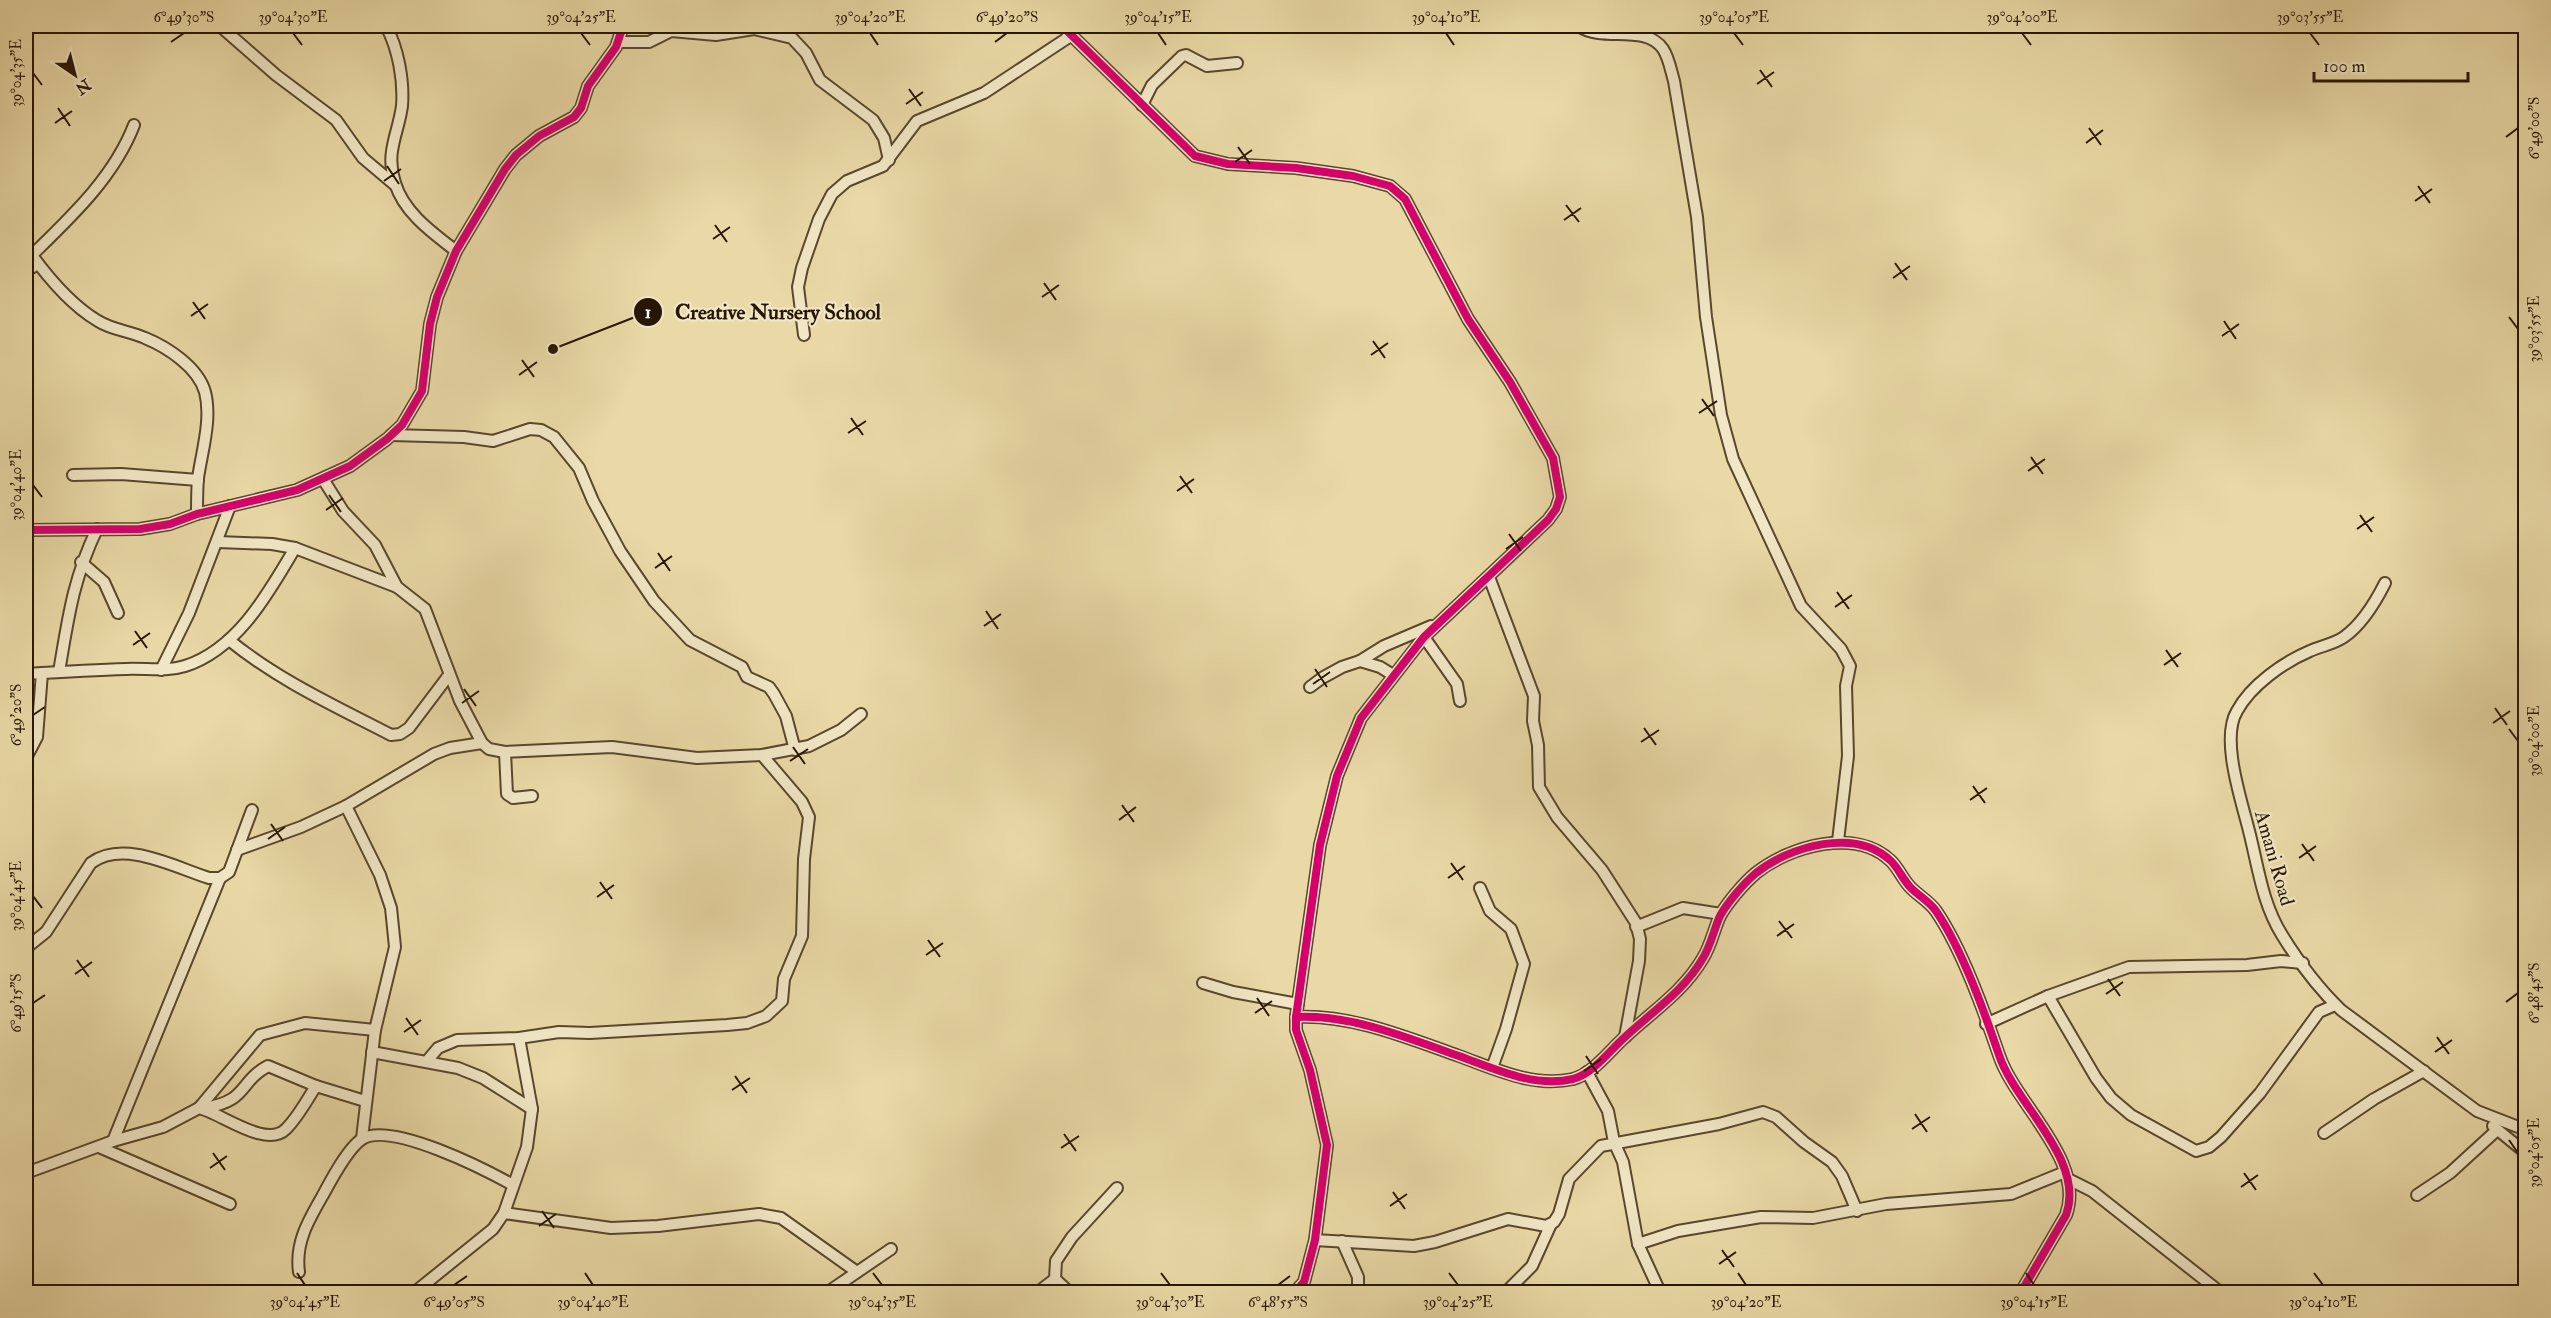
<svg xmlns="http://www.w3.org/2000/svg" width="2551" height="1318" font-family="'IM FELL Double Pica',serif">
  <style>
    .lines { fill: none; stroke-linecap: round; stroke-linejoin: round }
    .street-casing { stroke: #58472c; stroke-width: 14 }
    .street { stroke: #f1e6c5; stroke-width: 10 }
    .cycleway-casing { stroke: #f1e6c5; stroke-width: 11 }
    .cycleway { stroke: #d6006c; stroke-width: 8 }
    .ticks { fill: none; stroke: #271604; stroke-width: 2 }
    .labels { text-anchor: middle; stroke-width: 4.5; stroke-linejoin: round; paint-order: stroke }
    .street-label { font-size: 20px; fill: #271604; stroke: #f1e6c5 }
    .leader { fill: none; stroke: #271604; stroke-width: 2 }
    .callout-dot { fill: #271604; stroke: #f1e6c5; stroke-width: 2 }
    .mark-label { font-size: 18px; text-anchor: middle; font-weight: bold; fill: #fff }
    .callout-label { font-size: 21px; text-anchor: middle; font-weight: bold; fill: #271604; stroke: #f1e6c5; stroke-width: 4.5; stroke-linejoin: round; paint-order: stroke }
    .neatline { fill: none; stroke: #271604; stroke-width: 2 }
    .ticks-label { font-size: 15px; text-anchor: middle; fill: #271604 }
  </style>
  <rect width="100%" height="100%" fill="#e9d9a6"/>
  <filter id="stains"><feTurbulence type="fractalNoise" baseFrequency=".00333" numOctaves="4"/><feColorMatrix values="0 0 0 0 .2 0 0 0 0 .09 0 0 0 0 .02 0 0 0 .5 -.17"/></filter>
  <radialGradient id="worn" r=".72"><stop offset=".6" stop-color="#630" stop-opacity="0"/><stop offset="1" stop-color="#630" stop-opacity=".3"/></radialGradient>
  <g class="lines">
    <!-- street casing -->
    <g class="street-casing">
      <g id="street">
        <polyline points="220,26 276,75 336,120 363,158 395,185"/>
        <path d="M 386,26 C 398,48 404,80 402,106 C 398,135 385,152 395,183 C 404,213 433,233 456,251"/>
        <polyline points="1062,26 1195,156 1228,164 1296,168 1353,176 1390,186 1405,199 1468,319 1510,382 1553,458 1560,497 1556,509 1548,520 1424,637 1361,718 1337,776 1320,845 1296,1017 1296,1030 1310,1070 1327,1145 1315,1240 1304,1282 1295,1292"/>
        <path d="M 1579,26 C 1602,43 1645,23 1663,49 C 1669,58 1671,71 1674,81 L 1697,217 L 1706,317 L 1721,415 L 1733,459 L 1801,606 L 1841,649 L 1850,666 L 1846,686 L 1848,756 L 1838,841"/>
        <polyline points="618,42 649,42 671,31 716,35 754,29 792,38 806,53 820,80 873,120 884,138 889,160"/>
        <polyline points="1142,105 1152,85 1182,56 1186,55 1207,66 1237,63"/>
        <path d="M 26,247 C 45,274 69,304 98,321 C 112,330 130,331 145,338 C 167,347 198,367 205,392 C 212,419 202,451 198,478 C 197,490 197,502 197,514"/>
        <path d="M 32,255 C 71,217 114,177 134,125"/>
        <polyline points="26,271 38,264"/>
        <polyline points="804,335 798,287 802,268 819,219 832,194 847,181 883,166 917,121 984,93 1072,35"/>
        <polyline points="391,435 464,437 493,441 530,429 541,430 554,437 579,468 593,501 620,551 654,601 690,640 742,667 747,677 769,687 774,694 786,716 795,750"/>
        <polyline points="73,475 121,474 198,480"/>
        <polyline points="323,479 343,511 375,545 397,587 425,609 460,701 482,743 489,749 505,752 612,747 697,758 762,755 809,746 841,730 861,714"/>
        <polyline points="26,530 140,529 170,524 197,514 297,490 350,466 387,439 402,425 422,391 430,324 437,297 456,251 505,169 516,155 539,136 574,117 581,108 588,86 616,47 623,26"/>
        <polyline points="218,542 272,544 295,548 397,587"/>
        <polyline points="81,562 104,582 118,613"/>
        <polyline points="1489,577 1534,696 1533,721 1538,745 1539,787 1557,817 1602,870 1636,923 1640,939 1639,961 1625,1037"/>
        <path d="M 2385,583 C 2376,601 2361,625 2344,637 C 2334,644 2321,646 2310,651 C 2284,662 2251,685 2237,711 C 2220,739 2242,802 2249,831 C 2258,866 2262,903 2282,935 C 2298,961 2319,989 2341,1010 L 2477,1111 L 2526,1130"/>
        <polyline points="1424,637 1457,684 1460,701"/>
        <path d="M 229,640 C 278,680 335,706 391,735 L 400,734 L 409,728 L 449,675"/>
        <polyline points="1360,661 1380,667 1393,675"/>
        <polyline points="161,670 189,613 230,506"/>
        <path d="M 59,672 C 68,619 73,579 97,529"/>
        <path d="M 26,674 C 59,672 93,670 126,669 C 146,668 166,672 185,666 C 238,649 269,592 295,548"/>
        <polyline points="1310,687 1322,678 1342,667 1360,661 1384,646 1431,626"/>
        <polyline points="505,752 507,794 513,798 532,796"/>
        <polyline points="26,758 37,737 42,673"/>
        <polyline points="346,806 380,875 391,908 395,947 375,1030 362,1138"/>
        <polyline points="237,850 301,827 346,806 434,754 450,748 482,743"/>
        <polyline points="1480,888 1490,911 1511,929 1524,964 1506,1029 1492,1068"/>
        <polyline points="1636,927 1683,908 1721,914"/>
        <path d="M 26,948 L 46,932 L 91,863 C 124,839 174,867 209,878 L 220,878 L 229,872 L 252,810"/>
        <polyline points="1203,983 1233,992 1298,1004"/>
        <polyline points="2048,996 2096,1078 2111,1098 2131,1115 2196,1151 2209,1147 2221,1137 2260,1093 2319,1012 2335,1005"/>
        <path d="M 1296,1017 C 1351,1014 1408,1038 1459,1056 C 1495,1069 1534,1088 1573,1079 C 1594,1073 1609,1051 1625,1037 C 1653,1011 1684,991 1703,958 C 1711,945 1714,929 1720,916 C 1727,903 1744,883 1756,873 C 1790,846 1856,827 1891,861 C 1899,869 1903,880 1911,888 C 1919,896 1930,902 1936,911 C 1962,949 1984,1011 1999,1055 C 2015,1104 2086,1160 2066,1215 L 2021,1292"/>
        <polyline points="1986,1024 2048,996 2129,967 2247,965 2281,961 2303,963"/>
        <polyline points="372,1052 458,1068 483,1078 532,1109"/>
        <polyline points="427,1061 438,1048 457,1040 519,1038 559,1032 590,1033 727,1025 747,1023 766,1016 782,1001 784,979 802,936 804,859 809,817 802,802 762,755"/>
        <polyline points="1587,1072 1608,1111 1614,1142 1623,1162 1638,1244 1660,1292"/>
        <polyline points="199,1108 260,1035 305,1023 375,1030"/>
        <path d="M 204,1108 C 249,1101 238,1082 268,1066 L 316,1086 L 365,1101"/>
        <polyline points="2493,1126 2526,1153"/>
        <polyline points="2324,1133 2374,1099 2424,1071"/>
        <polyline points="113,1141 220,878"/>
        <polyline points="99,1147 230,1204"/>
        <path d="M 26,1173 L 113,1141 L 163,1127 L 199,1108 C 221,1113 266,1149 286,1129 C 298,1117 307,1100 316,1086"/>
        <polyline points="2068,1179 2092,1191 2220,1292"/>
        <polyline points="2417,1195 2450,1173 2497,1130"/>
        <polyline points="504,1213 611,1228 658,1226 759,1214 781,1218 857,1272"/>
        <polyline points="1315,1240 1414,1246 1435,1242 1508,1219 1546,1226 1554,1222 1559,1214 1569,1179 1601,1146 1719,1124 1763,1112 1776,1117 1804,1142 1832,1162 1842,1176 1857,1211"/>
        <polyline points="1342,1241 1358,1277 1358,1292"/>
        <polyline points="1638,1244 1678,1231 1761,1217 1813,1218 1886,1204 2011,1194 2065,1172"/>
        <path d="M 299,1272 C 295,1243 308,1221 323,1195 C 331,1180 348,1148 362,1139 C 391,1121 486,1170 513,1185"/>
        <polyline points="1055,1279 1069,1292"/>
        <polyline points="415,1292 493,1229 504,1213 527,1147 532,1109 519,1038"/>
        <polyline points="828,1292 891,1249"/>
        <polyline points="1038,1292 1055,1279 1056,1261 1072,1237 1117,1188"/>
        <polyline points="1506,1292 1532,1266 1551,1224"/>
      </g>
    </g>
    <!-- street -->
    <use href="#street" class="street"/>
    <!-- cycleway casing -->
    <g class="cycleway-casing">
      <g id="cycleway">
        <polyline points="1062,26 1195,156 1228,164 1296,168 1353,176 1390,186 1405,199 1468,319 1510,382 1553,458 1560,497 1556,509 1548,520 1424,637 1361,718 1337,776 1320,845 1296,1017 1296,1030 1310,1070 1327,1145 1315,1240 1304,1282 1295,1292"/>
        <polyline points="26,530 140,529 170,524 197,514 297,490 350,466 387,439 402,425 422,391 430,324 437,297 456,251 505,169 516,155 539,136 574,117 581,108 588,86 616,47 623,26"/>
        <path d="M 1296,1017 C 1351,1014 1408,1038 1459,1056 C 1495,1069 1534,1088 1573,1079 C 1594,1073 1609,1051 1625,1037 C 1653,1011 1684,991 1703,958 C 1711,945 1714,929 1720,916 C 1727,903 1744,883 1756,873 C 1790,846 1856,827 1891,861 C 1899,869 1903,880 1911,888 C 1919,896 1930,902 1936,911 C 1962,949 1984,1011 1999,1055 C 2015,1104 2086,1160 2066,1215 L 2021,1292"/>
      </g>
    </g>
    <!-- cycleway -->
    <use href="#cycleway" class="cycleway"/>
  </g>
  <!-- ticks -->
  <path class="ticks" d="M 293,33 L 302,45M 581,33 L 590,45M 870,33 L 878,45M 1158,33 L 1166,45M 1446,33 L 1454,45M 1734,33 L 1743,45M 2022,33 L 2031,45M 2310,33 L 2319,45M 171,42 L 184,33M 995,42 L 1007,33M 1760,70 L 1772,87M 33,73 L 42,85M 1757,84 L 1774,72M 909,89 L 921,106M 906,104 L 923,92M 58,108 L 70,126M 55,123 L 72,111M 2089,128 L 2101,145M 2506,137 L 2518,128M 2086,143 L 2103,130M 1238,147 L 1250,164M 1235,162 L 1252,150M 387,166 L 399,184M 384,181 L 401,169M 2418,186 L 2430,203M 2415,201 L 2432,189M 1566,205 L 1579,222M 1564,220 L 1581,208M 715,225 L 727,242M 713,239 L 730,227M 1895,263 L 1907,280M 1893,278 L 1910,266M 1044,283 L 1056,300M 1042,297 L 1059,285M 193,302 L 205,319M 191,316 L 208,304M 2509,317 L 2518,329M 2224,321 L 2236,339M 2222,336 L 2239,324M 1373,341 L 1385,358M 1371,355 L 1388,343M 522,360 L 534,377M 519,375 L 537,362M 1702,399 L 1714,416M 1699,413 L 1717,401M 851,418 L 863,435M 848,433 L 866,421M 2031,457 L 2043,474M 2028,471 L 2045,459M 1180,476 L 1192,493M 33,485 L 42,497M 1177,491 L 1194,479M 329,495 L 341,512M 326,510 L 343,498M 2360,515 L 2372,532M 2357,529 L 2374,517M 1509,534 L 1521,551M 1506,549 L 1523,537M 658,553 L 670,571M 655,568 L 672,556M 1837,592 L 1849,609M 1835,607 L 1852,595M 986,611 L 998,629M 984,626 L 1001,614M 135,631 L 147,648M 133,645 L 150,633M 2166,650 L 2178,667M 2164,665 L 2181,653M 1315,669 L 1327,687M 1313,684 L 1330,672M 464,689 L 476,706M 462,703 L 479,691M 2495,708 L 2507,725M 33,715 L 45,707M 2493,723 L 2510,711M 1644,728 L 1656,745M 2509,729 L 2518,741M 1641,742 L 1659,730M 793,747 L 805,764M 790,761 L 808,749M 1973,786 L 1985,803M 1970,800 L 1987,788M 1122,805 L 1134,822M 1119,820 L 1136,807M 271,824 L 283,841M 268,839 L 285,827M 2302,844 L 2314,861M 2299,858 L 2316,846M 1451,863 L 1463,880M 1448,878 L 1465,866M 600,882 L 612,899M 33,896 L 42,908M 597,897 L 614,885M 1779,921 L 1792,938M 1777,936 L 1794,924M 928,940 L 940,957M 926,955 L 943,943M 77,960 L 89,977M 75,974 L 92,962M 2108,979 L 2120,996M 2106,994 L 2123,982M 1257,998 L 1269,1016M 2506,1002 L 2518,993M 33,1003 L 45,995M 1255,1013 L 1272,1001M 406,1018 L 418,1035M 404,1032 L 421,1020M 2437,1037 L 2449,1054M 2435,1052 L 2452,1040M 1586,1056 L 1598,1074M 1584,1071 L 1601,1059M 735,1076 L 747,1093M 732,1090 L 750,1078M 1915,1114 L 1927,1132M 1912,1129 L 1930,1117M 1064,1134 L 1076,1151M 2509,1140 L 2518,1153M 1061,1148 L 1079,1136M 213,1153 L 225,1170M 210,1168 L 227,1156M 2244,1173 L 2256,1190M 2241,1187 L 2258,1175M 1393,1192 L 1405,1209M 1390,1206 L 1407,1194M 542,1211 L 554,1228M 539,1226 L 556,1214M 1722,1250 L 1734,1267M 1719,1264 L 1736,1252M 297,1273 L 305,1285M 585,1273 L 593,1285M 873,1273 L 882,1285M 1161,1273 L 1170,1285M 1449,1273 L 1458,1285M 1738,1273 L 1746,1285M 2026,1273 L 2034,1285M 2314,1273 L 2323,1285M 454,1285 L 467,1276M 1278,1285 L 1290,1276"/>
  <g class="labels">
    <!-- street labels -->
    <g class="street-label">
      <text transform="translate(2275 858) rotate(74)" y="7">Amani Road</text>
    </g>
  </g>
  <!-- callouts -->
  <path class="leader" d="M553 349L648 312"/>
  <g class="callout-dot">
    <circle cx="553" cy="349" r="6"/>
    <circle cx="648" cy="312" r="15"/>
  </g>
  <g class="mark-label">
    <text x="648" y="318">1</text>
  </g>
  <g class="callout-label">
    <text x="778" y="319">Creative Nursery School</text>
  </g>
  <!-- margin -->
  <rect width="2551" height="1318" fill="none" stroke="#e9d9a6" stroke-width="66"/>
  <!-- north arrow -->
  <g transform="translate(75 75) rotate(145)" stroke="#f1e6c5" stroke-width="4.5" paint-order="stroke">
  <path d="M0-4.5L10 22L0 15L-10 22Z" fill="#271604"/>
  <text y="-9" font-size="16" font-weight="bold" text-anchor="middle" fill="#271604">N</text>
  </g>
  <!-- scale -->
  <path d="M2314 72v9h154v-9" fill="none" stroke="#271604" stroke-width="3"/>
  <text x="2323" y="72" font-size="18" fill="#271604" stroke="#f1e6c5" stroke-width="4.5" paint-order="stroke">100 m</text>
  <rect x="33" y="33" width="2485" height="1252" class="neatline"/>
  <g class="ticks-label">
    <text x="184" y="22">6°49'30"S</text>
    <text x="293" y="22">39°04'30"E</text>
    <text x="581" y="22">39°04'25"E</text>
    <text x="870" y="22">39°04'20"E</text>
    <text x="1007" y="22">6°49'20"S</text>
    <text x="1158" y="22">39°04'15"E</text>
    <text x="1446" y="22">39°04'10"E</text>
    <text x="1734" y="22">39°04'05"E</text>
    <text x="2022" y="22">39°04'00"E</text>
    <text x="2310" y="22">39°03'55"E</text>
    <text transform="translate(16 73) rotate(-90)" y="5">39°04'35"E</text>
    <text transform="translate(2534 128) rotate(-90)" y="5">6°49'00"S</text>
    <text transform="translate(2534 329) rotate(-90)" y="5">39°03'55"E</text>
    <text transform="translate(16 485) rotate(-90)" y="5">39°04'40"E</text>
    <text transform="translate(16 715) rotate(-90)" y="5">6°49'20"S</text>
    <text transform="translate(2534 741) rotate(-90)" y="5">39°04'00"E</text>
    <text transform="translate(16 896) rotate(-90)" y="5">39°04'45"E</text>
    <text transform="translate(2534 993) rotate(-90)" y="5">6°48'45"S</text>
    <text transform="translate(16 1003) rotate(-90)" y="5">6°49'15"S</text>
    <text transform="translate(2534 1153) rotate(-90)" y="5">39°04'05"E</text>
    <text x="305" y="1307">39°04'45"E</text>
    <text x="454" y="1307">6°49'05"S</text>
    <text x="593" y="1307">39°04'40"E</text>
    <text x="882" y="1307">39°04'35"E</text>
    <text x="1170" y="1307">39°04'30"E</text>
    <text x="1278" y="1307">6°48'55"S</text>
    <text x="1458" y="1307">39°04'25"E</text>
    <text x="1746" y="1307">39°04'20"E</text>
    <text x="2034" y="1307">39°04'15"E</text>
    <text x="2323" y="1307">39°04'10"E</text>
  </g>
  <rect width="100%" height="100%" filter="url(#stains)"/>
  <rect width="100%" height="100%" fill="url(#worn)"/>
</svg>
